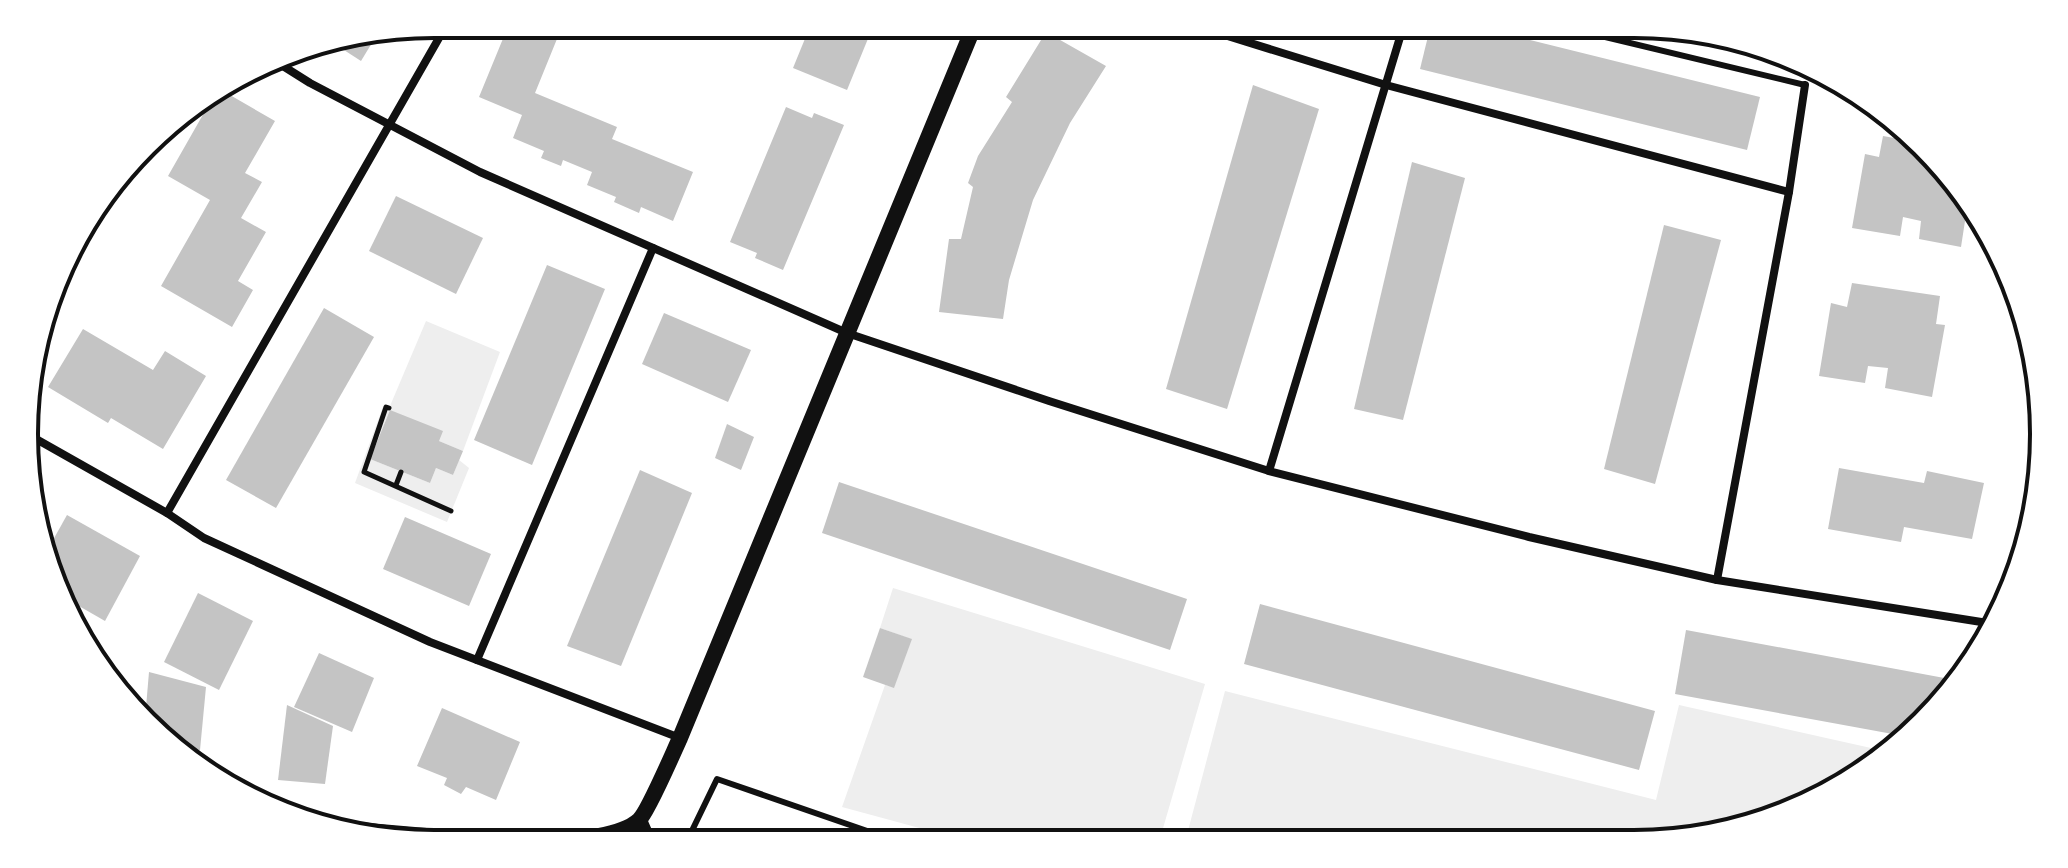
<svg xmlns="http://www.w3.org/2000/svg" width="2068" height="868" font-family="'Space Grotesk',sans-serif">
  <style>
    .green { fill: #eee }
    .building { fill: #c4c4c4 }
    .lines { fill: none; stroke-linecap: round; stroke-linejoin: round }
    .path { stroke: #111; stroke-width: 5 }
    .service { stroke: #111; stroke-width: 6 }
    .minor { stroke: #111; stroke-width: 8 }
    .tertiary { stroke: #111; stroke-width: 14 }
    .secondary { stroke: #111; stroke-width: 16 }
    .rim { fill: none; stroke: #111; stroke-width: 4 }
  </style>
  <rect width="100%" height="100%" fill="#fff"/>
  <!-- green -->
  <g class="green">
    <polygon points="426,321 500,352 463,451 439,441 390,410 370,459 430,483 436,468 453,475 459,460 469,468 447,522 355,483 384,404 390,406"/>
    <polygon points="893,588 1205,684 1159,842 971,842 842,807 885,685 894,687 911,639 880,628"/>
    <polygon points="1225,691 1656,800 1679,705 1889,752 1791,813 1688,840 1185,842"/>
  </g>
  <!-- building -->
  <g class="building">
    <polygon points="509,24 534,24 559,34 535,93 617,127 612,139 693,172 673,221 641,207 639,213 614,202 616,197 587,185 592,172 563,160 561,166 541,158 544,151 513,138 522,115 479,97"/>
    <polygon points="700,24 742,24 736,39"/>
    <polygon points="811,24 874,24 847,90 793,68"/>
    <polygon points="1309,24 1341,24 1338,34"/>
    <polygon points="1431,24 1466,24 1760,97 1747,150 1420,69"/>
    <polygon points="1046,32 1106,66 1070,123 1033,200 1009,280 1003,319 939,312 949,239 961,239 973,187 968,183 978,156 1012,102 1006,97"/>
    <polygon points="378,33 361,61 330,41"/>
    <polygon points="1253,85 1319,109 1227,409 1166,389"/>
    <polygon points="223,91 275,121 245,173 262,182 241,218 266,232 238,281 253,290 232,327 161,286 210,200 168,176 213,97"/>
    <polygon points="786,107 812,118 814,113 844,125 783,270 755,258 757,253 730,242"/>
    <polygon points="1883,136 1917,142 1967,208 1961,247 1919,239 1921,221 1903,217 1900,236 1852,228 1865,154 1879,157"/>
    <polygon points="1412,162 1465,178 1403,420 1354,409"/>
    <polygon points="117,182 119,183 86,233 79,228"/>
    <polygon points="396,196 483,238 456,294 369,251"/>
    <polygon points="1664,225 1721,240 1655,484 1604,469"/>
    <polygon points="547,265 605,289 532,465 474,440"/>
    <polygon points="1852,283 1940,296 1936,324 1945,325 1932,397 1885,388 1888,368 1868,366 1865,383 1819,376 1831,303 1847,307"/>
    <polygon points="324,308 374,337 276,508 226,480"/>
    <polygon points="664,313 751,350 728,402 642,364"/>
    <polygon points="83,329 153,370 165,351 206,376 163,449 111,418 108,423 48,387"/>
    <polygon points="390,410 443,431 439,441 463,451 453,475 436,468 430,483 370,459"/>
    <polygon points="727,424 754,437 741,470 715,458"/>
    <polygon points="1839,468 1924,483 1927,471 1984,483 1972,539 1904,527 1901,542 1828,529"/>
    <polygon points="640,470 692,493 621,666 567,646"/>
    <polygon points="839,482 1187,599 1170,650 822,533"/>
    <polygon points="67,515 140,556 105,621 65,598 48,549"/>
    <polygon points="405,517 491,554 469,606 383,569"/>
    <polygon points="198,593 253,621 219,690 164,662"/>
    <polygon points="1260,604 1655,711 1639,770 1244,664"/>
    <polygon points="880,628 912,639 894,688 863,677"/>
    <polygon points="1686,630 1955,680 1954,686 1909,737 1675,694"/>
    <polygon points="319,653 374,678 352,732 294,707"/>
    <polygon points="149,672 206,687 200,750 171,747 164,743 145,719"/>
    <polygon points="287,705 333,726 325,784 278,780"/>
    <polygon points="442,708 520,742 496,800 466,787 461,794 444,785 447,778 417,766"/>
  </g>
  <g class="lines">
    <!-- path -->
    <g class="path">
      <polyline points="389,408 386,407 364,472 451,511"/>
      <polyline points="396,485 401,472"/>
    </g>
    <!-- service -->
    <g class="service">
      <polyline points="1551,24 1805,85"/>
      <polyline points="686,843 717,779 902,843"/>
    </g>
    <!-- minor -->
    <g class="minor">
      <polyline points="1189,24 1386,85 1789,192"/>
      <polyline points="275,61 310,83 480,172 847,333 1049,401 1269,471 1529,537 1717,580 1994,624"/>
      <polyline points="29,435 167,513 204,538 430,642 680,738"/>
      <polyline points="1269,471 1404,24"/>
      <polyline points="167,513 447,24"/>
      <polyline points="1717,580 1789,192 1805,85"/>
      <polyline points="477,660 653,248"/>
    </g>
    <!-- tertiary -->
    <polyline class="tertiary" points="640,820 650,843"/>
    <!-- secondary -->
    <path class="secondary" d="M 337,828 C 395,833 598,858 639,820 C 648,812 673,753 680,738 L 975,24"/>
  </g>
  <!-- crop -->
  <path d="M0 0H2068V868H0ZM434 38H1634A396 396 0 0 1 2030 434V434A396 396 0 0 1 1634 830H434A396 396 0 0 1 38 434V434A396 396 0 0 1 434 38Z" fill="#fff" fill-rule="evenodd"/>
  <path class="rim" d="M434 38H1634A396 396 0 0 1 2030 434V434A396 396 0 0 1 1634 830H434A396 396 0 0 1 38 434V434A396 396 0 0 1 434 38Z"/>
</svg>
